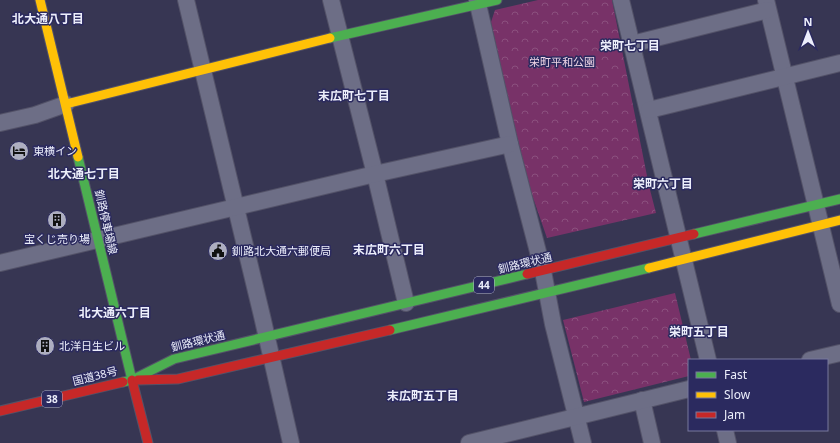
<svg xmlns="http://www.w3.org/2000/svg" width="840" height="443" font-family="'Noto Sans','Noto Sans JP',sans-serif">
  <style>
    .forest { fill: url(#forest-crowns) }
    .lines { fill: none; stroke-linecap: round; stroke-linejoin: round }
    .street-casing { stroke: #535268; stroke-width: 18 }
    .fast-casing { stroke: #535268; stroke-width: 11 }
    .slow-casing { stroke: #535268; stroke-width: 11 }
    .jam-casing { stroke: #535268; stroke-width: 11 }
    .street { stroke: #6d6e86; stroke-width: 16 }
    .fast { stroke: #4caf50; stroke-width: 9 }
    .slow { stroke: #ffc107; stroke-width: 9 }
    .jam { stroke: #c62828; stroke-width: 9 }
    .labels { text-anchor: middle; stroke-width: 3; stroke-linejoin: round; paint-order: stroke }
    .shield { fill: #2b2a5f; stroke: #b2b3cc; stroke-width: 1 }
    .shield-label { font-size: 10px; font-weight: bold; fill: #eceefb }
    .park-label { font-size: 11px; fill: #efd4e5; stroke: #2b2a5f }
    .poi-label { font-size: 11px; fill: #eceefb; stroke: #2b2a5f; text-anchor: start }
    .street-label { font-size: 11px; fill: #eceefb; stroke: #2b2a5f }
    .neighbourhood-label { font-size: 12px; font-weight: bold; fill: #eceefb; stroke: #2b2a5f }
  </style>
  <defs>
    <pattern id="forest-crowns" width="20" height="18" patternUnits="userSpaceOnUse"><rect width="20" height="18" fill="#783268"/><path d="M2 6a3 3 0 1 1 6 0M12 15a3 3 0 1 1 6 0" fill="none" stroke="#8b507e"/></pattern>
  </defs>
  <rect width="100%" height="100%" fill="#373653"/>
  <!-- forest -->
  <g class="forest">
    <polygon points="538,0 612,0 649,186 656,213 547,238 531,192 518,147 491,22 495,10"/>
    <polygon points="675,293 691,360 689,360 689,376 584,402 563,320"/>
  </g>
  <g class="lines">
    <!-- street casing -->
    <g class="street-casing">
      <g id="street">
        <polyline points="186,0 262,316 291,443"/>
        <polyline points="331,0 375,174 406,303"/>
        <polyline points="477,0 510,144 543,271 553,324 583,443"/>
        <polyline points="621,0 708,360"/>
        <polyline points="766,0 840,304"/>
        <polyline points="632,44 768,10"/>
        <polyline points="649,110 840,63"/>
        <polyline points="0,123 35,115 66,104"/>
        <polyline points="0,263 375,174 510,144"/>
        <polyline points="810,360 840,353"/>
        <polyline points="642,400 652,443"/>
        <polyline points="725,430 728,443"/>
        <polyline points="469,443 689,389"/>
      </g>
    </g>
    <!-- fast casing -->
    <g class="fast-casing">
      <g id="fast">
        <polyline points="330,38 497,0"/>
        <polyline points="78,157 132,380"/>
        <polyline points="694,234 840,199"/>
        <polyline points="390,330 649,268"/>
        <polyline points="123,382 132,380 174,359 527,274"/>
      </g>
    </g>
    <!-- slow casing -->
    <g class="slow-casing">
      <g id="slow">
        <polyline points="40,0 78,157"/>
        <polyline points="66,104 330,38"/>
        <polyline points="649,268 840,220"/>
      </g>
    </g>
    <!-- jam casing -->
    <g class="jam-casing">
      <g id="jam">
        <polyline points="527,274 694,234"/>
        <polyline points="132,380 148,443"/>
        <polyline points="138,380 178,379 390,330"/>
        <polyline points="0,411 123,382"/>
      </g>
    </g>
    <!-- street -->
    <use href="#street" class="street"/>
    <!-- fast -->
    <use href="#fast" class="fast"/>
    <!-- slow -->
    <use href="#slow" class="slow"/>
    <!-- jam -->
    <use href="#jam" class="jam"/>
  </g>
  <!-- icons -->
  <defs>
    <g id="hotel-disc" transform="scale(1)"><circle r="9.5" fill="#adaec0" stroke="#2b2a5f"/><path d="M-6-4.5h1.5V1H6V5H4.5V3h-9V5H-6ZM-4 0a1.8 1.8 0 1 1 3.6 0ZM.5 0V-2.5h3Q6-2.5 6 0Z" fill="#111"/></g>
    <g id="building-disc" transform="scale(1)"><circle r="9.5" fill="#adaec0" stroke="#2b2a5f"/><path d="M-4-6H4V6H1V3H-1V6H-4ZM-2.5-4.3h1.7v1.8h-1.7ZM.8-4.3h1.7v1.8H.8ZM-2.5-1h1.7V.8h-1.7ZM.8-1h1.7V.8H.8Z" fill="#111"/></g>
    <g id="civic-disc" transform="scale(1)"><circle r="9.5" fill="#adaec0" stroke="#2b2a5f"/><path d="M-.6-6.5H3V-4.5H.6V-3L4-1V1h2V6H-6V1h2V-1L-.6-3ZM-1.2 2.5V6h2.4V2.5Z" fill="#111"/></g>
  </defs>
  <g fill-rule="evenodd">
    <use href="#hotel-disc" x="19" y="151"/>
    <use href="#building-disc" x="57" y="220"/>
    <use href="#civic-disc" x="218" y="251"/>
    <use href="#building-disc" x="45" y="346"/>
  </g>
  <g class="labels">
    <!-- shield labels -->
    <g class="shield">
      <rect x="474" y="277" width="20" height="16" rx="3"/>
      <rect x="42" y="391" width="20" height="16" rx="3"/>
    </g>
    <g class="shield-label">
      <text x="484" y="289">44</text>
      <text x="52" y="403">38</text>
    </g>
    <!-- park labels -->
    <g class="park-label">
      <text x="562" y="66">栄町平和公園</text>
    </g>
    <!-- poi labels -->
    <g class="poi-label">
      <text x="33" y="155">東横イン</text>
      <text x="57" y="243" text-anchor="middle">宝くじ売り場</text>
      <text x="232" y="255">釧路北大通六郵便局</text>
      <text x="59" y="350">北洋日生ビル</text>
    </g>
    <!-- street labels -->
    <g class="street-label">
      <text transform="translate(106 222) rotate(77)" y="4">釧路停車場線</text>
      <text transform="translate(525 263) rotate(-14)" y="4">釧路環状通</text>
      <text transform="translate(198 341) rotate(-14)" y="4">釧路環状通</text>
      <text transform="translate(95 376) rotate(-14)" y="4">国道38号</text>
    </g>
    <!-- neighbourhood labels -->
    <g class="neighbourhood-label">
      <text x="48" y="23">北大通八丁目</text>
      <text x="630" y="50">栄町七丁目</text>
      <text x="354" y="100">末広町七丁目</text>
      <text x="84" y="178">北大通七丁目</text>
      <text x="663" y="188">栄町六丁目</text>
      <text x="389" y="254">末広町六丁目</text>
      <text x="115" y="317">北大通六丁目</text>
      <text x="699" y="336">栄町五丁目</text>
      <text x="423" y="400">末広町五丁目</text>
    </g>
  </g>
  <!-- legend -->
  <rect x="688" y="359" width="140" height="72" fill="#2b2a5f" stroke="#78789d"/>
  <rect x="696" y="372" width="20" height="6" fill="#4caf50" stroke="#78789d"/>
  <text x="724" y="379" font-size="12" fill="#eceefb">Fast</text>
  <rect x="696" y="392" width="20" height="6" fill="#ffc107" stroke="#78789d"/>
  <text x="724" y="399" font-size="12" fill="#eceefb">Slow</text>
  <rect x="696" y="412" width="20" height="6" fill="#c62828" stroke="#78789d"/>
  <text x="724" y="419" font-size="12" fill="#eceefb">Jam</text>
  <!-- north arrow -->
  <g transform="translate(808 32)" stroke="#2b2a5f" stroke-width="3" paint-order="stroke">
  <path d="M0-3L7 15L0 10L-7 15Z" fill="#eceefb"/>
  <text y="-6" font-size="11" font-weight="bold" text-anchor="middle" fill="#eceefb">N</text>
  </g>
</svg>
